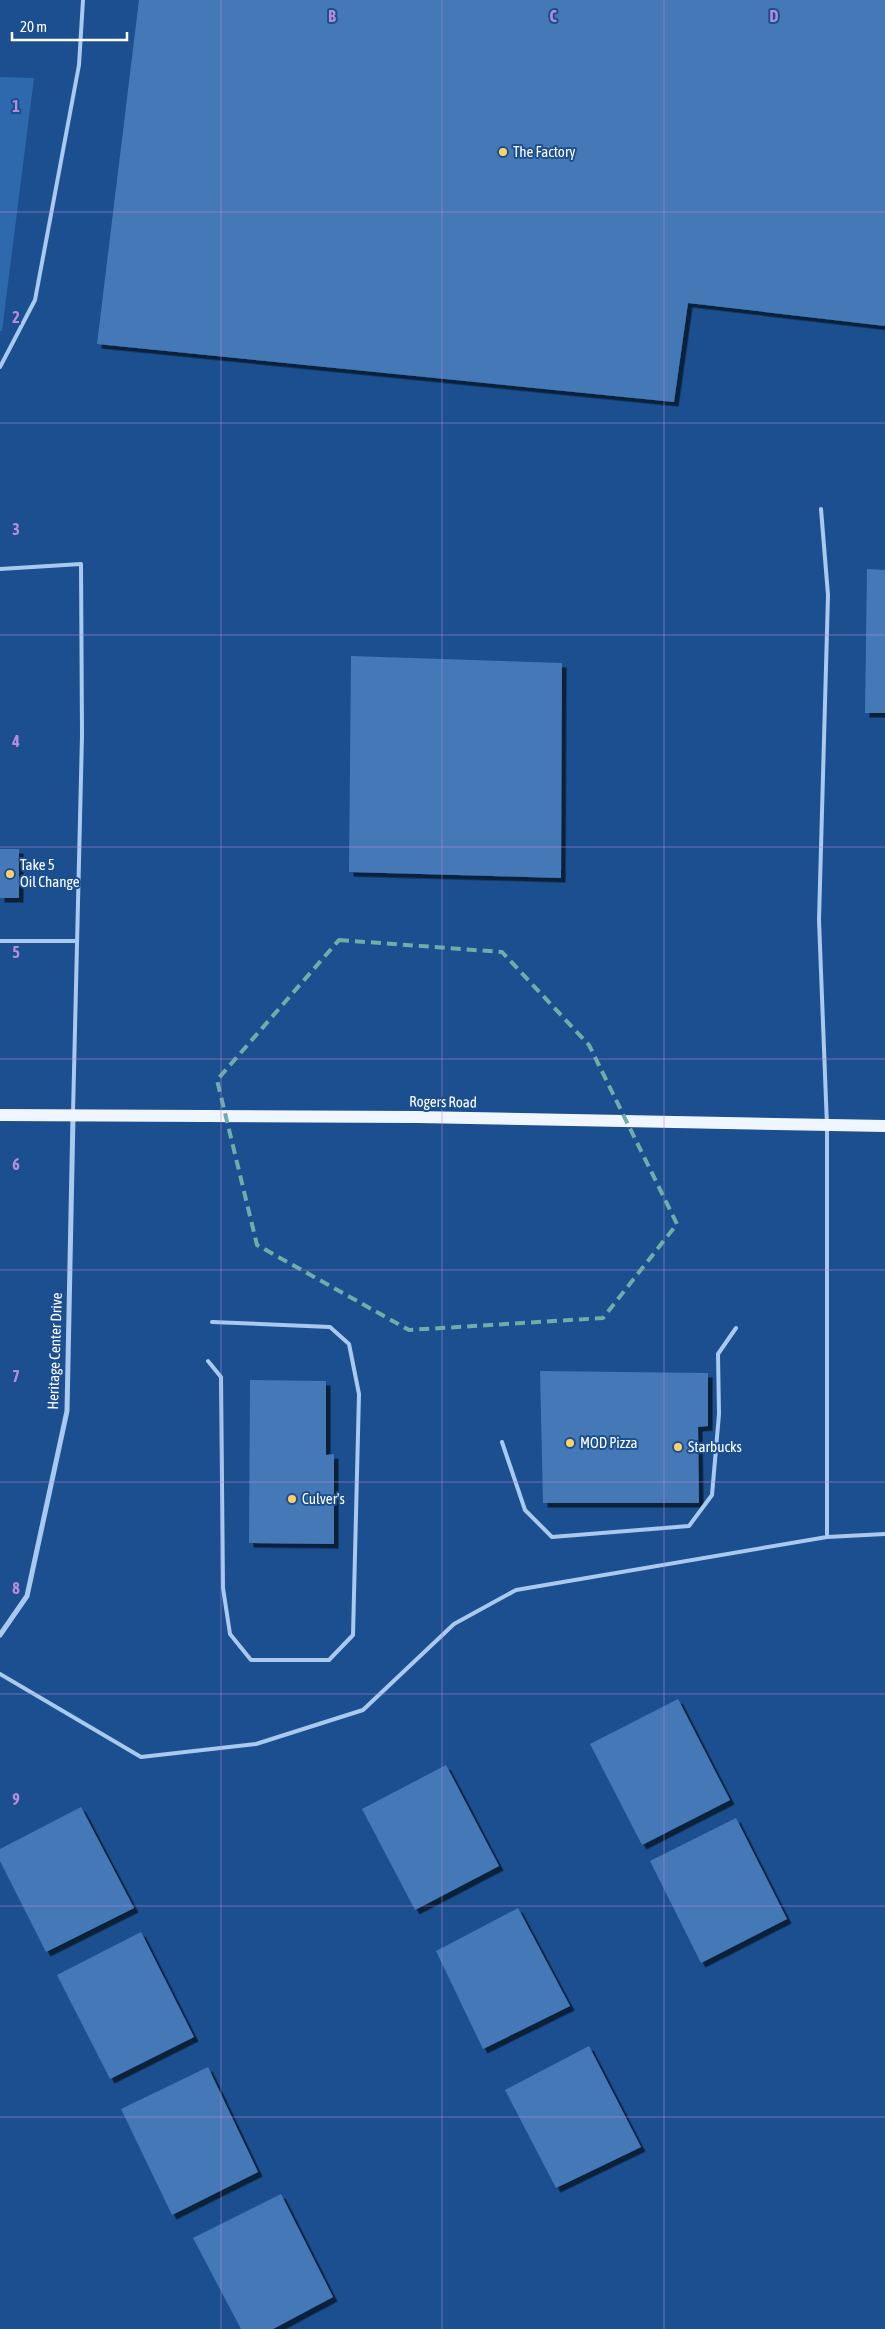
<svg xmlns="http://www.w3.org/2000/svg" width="885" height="2329" font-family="'Asap Condensed',sans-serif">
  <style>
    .green { fill: #2e69ad }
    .building { fill: #4478b7; filter: url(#shadow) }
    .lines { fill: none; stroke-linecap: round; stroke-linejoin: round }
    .service { stroke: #a9c9ee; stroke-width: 4 }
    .minor { stroke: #a9c9ee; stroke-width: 5 }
    .primary { stroke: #f0f6ff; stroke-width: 12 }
    .marked { fill: none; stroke: #6fada8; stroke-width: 4; stroke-dasharray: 10 6; stroke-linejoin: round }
    .grid { fill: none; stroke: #b68bdc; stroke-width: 1; stroke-opacity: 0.55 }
    .poi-dot { fill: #ffd166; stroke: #1b4f8f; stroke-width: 2 }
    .labels { text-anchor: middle; stroke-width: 4; stroke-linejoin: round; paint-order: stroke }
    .poi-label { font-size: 15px; fill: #fff; stroke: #1b4f8f; text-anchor: start }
    .street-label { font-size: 15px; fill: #fff; stroke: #1b4f8f }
    .grid-label { font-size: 16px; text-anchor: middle; font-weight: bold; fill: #b68bdc; stroke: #1b4f8f; stroke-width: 4; stroke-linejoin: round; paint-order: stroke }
  </style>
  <defs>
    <filter id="shadow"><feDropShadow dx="4.5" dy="4.5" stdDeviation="0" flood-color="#0009"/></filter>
  </defs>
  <rect width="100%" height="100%" fill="#1b4f8f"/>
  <!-- green -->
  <polygon class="green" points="0,77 34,78 2,331 0,331"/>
  <!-- building -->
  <g class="building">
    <polygon points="139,0 885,0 885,326 688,303 674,402 97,344"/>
    <polygon points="867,569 885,570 885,713 865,713"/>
    <polygon points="351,656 562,663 561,878 349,872"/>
    <rect x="0" y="849" width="19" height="49"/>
    <polygon points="540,1371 708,1373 708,1426 698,1427 699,1503 543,1503"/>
    <polygon points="250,1380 326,1381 326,1455 334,1454 334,1544 249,1543"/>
    <polygon points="678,1699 730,1800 642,1845 590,1744"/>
    <polygon points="446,1765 499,1866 415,1910 362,1809"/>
    <polygon points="81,1807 134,1908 46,1952 0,1861 0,1849"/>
    <polygon points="736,1818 787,1919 701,1963 650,1861"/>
    <polygon points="518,1908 570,2006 483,2049 436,1951"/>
    <polygon points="141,1932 194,2037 110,2079 57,1975"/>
    <polygon points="589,2046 641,2147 556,2188 505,2090"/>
    <polygon points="208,2067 258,2172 172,2215 121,2109"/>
    <polygon points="281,2194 333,2297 273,2329 241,2329 193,2238"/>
  </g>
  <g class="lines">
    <!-- service -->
    <g class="service">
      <polyline points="0,367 35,300 79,65 83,0"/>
      <polyline points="0,569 81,564 82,735 73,1113"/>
      <polyline points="0,941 76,941"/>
      <polyline points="208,1361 221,1377 223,1588 230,1634 251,1660 329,1660 353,1635 359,1394 349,1344 330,1327 212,1322"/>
      <polyline points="502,1442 525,1510 552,1537 689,1526 712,1495 719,1414 718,1354 736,1328"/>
      <polyline points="827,1537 885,1534"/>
      <polyline points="0,1674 141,1757 256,1744 363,1710 454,1624 516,1590 827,1537 827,1126 819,920 828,595 821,509"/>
    </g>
    <!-- minor -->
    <polyline class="minor" points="0,1635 27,1596 67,1411 73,1116"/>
    <!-- primary -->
    <polyline class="primary" points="0,1115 417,1117 885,1126"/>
  </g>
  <!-- marked area -->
  <path class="marked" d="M 339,940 L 502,952 L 589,1045 L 677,1224 L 603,1318 L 409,1330 L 257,1245 L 217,1080 Z"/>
  <!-- grid -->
  <path class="grid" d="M 221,0 L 221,2329M 442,0 L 442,2329M 664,0 L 664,2329M 0,212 L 885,212M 0,423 L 885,423M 0,635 L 885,635M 0,847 L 885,847M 0,1059 L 885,1059M 0,1270 L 885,1270M 0,1482 L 885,1482M 0,1694 L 885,1694M 0,1906 L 885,1906M 0,2117 L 885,2117"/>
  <!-- markers -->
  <g class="poi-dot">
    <circle cx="503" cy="152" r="5"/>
    <circle cx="10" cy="874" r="5"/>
    <circle cx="570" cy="1443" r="5"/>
    <circle cx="678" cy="1447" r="5"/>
    <circle cx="292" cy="1499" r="5"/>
  </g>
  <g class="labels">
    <!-- poi labels -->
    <g class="poi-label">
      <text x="513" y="157">The Factory</text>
      <text x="20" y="870">Take 5<tspan x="20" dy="17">Oil Change</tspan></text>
      <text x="580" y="1448">MOD Pizza</text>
      <text x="688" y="1452">Starbucks</text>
      <text x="302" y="1504">Culver's</text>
    </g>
    <!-- street labels -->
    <g class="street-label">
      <text transform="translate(443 1102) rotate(1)" y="5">Rogers Road</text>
      <text transform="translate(55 1351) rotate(-88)" y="5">Heritage Center Drive</text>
    </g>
  </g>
  <g class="grid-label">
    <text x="332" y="22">B</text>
    <text x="553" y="22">C</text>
    <text x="774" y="22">D</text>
    <text x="16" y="112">1</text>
    <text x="16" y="323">2</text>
    <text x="16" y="535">3</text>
    <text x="16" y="747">4</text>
    <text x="16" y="958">5</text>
    <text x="16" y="1170">6</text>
    <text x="16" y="1382">7</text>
    <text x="16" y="1594">8</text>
    <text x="16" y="1805">9</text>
  </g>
  <!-- scale -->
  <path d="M12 32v8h115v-8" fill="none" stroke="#ffffff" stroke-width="2.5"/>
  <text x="20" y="32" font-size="15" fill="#ffffff" stroke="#1b4f8f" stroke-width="4" paint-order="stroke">20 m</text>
</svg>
